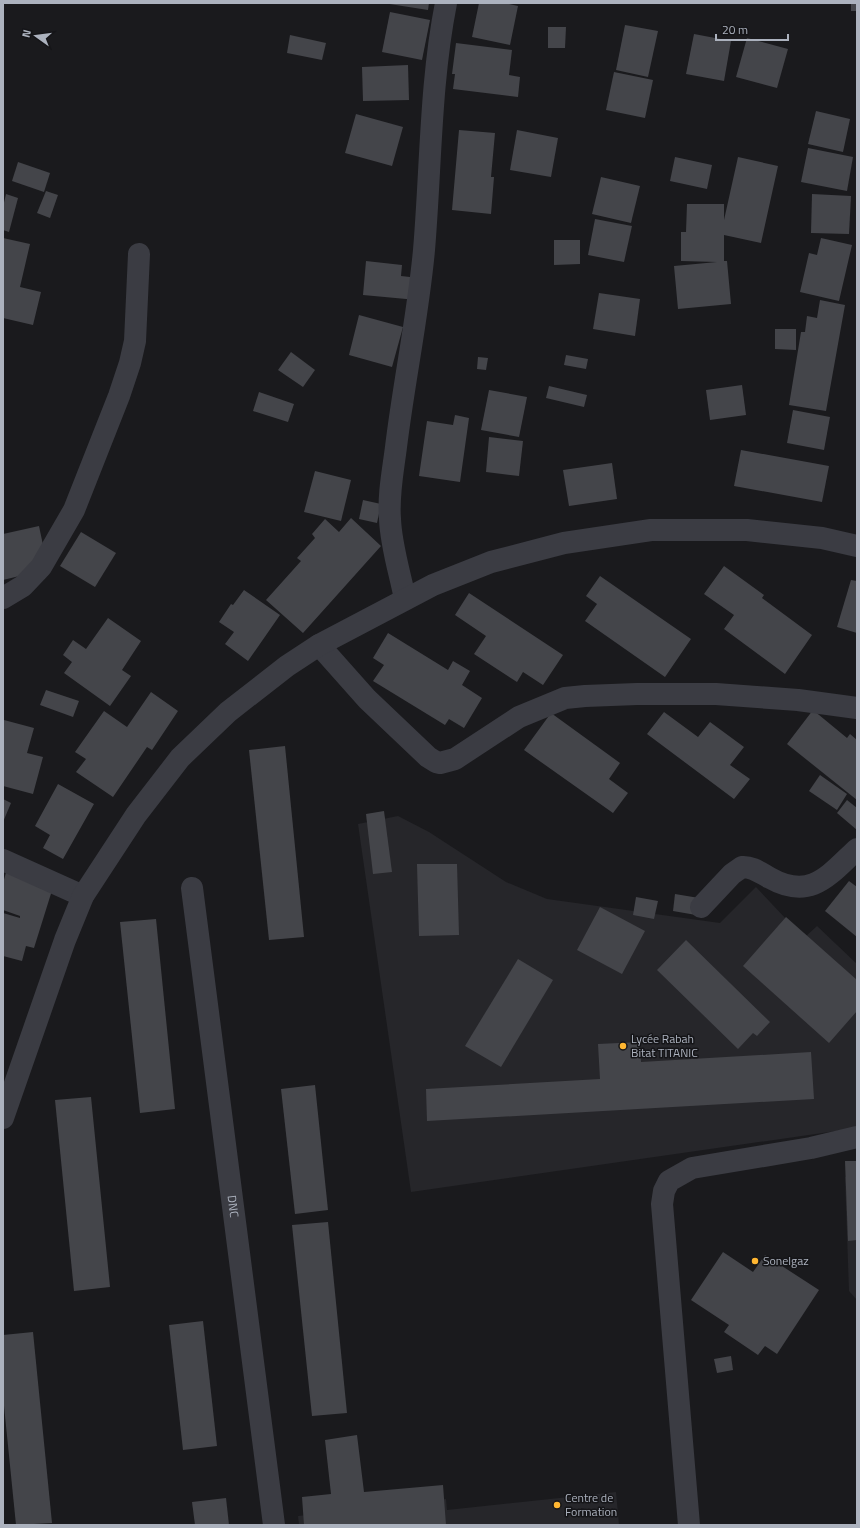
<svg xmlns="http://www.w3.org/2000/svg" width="860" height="1528" font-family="'Titillium Web',sans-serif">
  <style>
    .built { fill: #26262a }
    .building { fill: #44454a }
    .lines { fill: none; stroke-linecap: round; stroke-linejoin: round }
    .street { stroke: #3b3c43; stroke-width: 22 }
    .poi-dot { fill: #ffb631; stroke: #151518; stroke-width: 1.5 }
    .labels { text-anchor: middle; stroke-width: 3; stroke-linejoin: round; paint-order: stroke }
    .poi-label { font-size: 12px; fill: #acb2be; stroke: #151518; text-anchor: start }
    .street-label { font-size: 12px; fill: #acb2be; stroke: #151518 }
  </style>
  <rect width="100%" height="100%" fill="#1a1a1d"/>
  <!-- built -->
  <g class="built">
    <polygon points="398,816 429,832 506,882 547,899 720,923 756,887 804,938 817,926 857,964 857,1128 411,1192 358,824"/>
    <polygon points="857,1174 857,1300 849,1291 845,1177"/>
    <polygon points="616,1492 619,1525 299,1525 298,1516 446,1499 447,1510"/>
  </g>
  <!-- building -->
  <g class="building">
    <polygon points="383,3 429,3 428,10"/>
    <polygon points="479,3 504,3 518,6 510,45 472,37"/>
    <rect x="851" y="3" width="6" height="8"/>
    <polygon points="390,12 430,20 422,60 382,52"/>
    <polygon points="625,25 658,31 648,77 616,70"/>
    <polygon points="548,27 566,27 565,48 548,48"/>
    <polygon points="694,34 731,41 724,81 686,74"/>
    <polygon points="290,35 326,43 322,60 287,53"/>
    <polygon points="747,38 788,49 777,88 736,77"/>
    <polygon points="456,43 512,50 509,75 520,77 518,97 453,89 455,74 452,74"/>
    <polygon points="408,65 409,100 363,101 362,67"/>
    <polygon points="614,72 653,80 645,118 606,110"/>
    <polygon points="816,111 850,119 843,152 808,144"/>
    <polygon points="356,114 403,127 392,166 345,153"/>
    <polygon points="459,130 495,133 491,177 494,177 491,214 452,210"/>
    <polygon points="517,130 558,138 551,177 510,170"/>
    <polygon points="808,148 853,157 847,191 801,182"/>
    <polygon points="675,157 712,165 707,189 670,181"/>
    <polygon points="738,157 778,166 761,243 724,235 724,261 727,261 731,304 678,309 674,266 717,262 681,261 681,232 686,232 687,204 724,204 724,220"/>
    <polygon points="18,162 50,173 44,192 12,181"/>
    <polygon points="601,177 640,186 631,223 592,214"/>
    <polygon points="46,191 58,195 50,218 37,213"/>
    <polygon points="6,194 18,198 9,232 3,230 3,207"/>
    <polygon points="812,194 851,196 849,234 811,233"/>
    <polygon points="595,219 632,226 624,262 588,255"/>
    <polygon points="3,238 30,244 20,287 41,292 33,325 3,318"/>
    <polygon points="821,238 852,245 839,301 800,292 809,253 817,255"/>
    <polygon points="554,240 580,240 580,264 554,265"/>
    <polygon points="366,261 402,265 401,276 419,278 417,300 363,295"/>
    <polygon points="599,293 640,299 635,336 593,329"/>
    <polygon points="820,300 845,305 826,411 789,405 801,332 805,332 807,316 817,318"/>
    <polygon points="359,315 403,327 392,367 349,355"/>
    <polygon points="775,329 796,329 796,350 775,349"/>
    <polygon points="291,352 315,370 303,387 278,370"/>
    <polygon points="566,355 588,359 586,369 564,365"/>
    <polygon points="478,357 488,358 486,370 477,369"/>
    <polygon points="742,385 746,415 710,420 706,390"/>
    <polygon points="549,386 587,395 584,407 546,398"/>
    <polygon points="489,390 527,397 519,437 481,430"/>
    <polygon points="259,392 294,404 288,422 253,411"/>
    <polygon points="793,410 830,417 824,450 787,443"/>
    <polygon points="455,415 469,418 460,482 419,476 427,421 453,425"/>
    <polygon points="489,437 523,441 519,476 486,472"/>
    <polygon points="741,450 829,466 822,502 734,486"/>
    <polygon points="612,463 617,499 569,506 563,470"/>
    <polygon points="315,471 351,480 341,521 304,512"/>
    <polygon points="363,500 381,504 377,523 359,519"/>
    <polygon points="351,518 381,546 303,633 266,600 301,561 297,558 315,538 312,534 325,519 339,532"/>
    <polygon points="39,526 48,569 3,580 3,534"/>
    <polygon points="81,532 116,553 95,587 60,566"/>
    <polygon points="724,566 764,595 762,598 812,635 785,674 724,629 734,615 704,594"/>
    <polygon points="600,576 691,639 665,677 585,621 597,604 586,596"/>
    <polygon points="851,580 857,581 857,633 837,627"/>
    <polygon points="244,590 280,615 248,661 225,644 234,632 219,622 231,604 233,605"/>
    <polygon points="469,593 563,655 543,685 523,672 517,682 474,654 486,636 455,615"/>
    <polygon points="108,618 141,641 122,670 131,676 110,706 64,673 72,662 63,655 73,640 86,649"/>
    <polygon points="388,633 448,670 453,661 470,671 462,685 482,698 464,728 449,719 445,725 373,681 384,665 373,658"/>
    <polygon points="46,690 79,701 73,717 40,705"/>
    <polygon points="151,692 178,711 152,750 147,747 113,797 76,772 86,759 75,752 104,711 127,727"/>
    <polygon points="813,710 847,738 850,734 857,740 857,800 787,744"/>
    <polygon points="664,712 698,737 710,722 744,747 730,765 750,779 734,799 647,734"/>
    <polygon points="551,713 620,763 609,779 628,793 613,813 524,750"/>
    <polygon points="4,720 34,728 27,753 43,757 33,794 3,786"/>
    <polygon points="285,746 304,937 269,940 249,750"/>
    <polygon points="820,775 847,794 837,810 809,791"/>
    <polygon points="58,784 94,804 63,859 43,848 50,835 35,826"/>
    <polygon points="3,799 11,803 3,822"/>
    <polygon points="847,800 857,808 857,830 837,813"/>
    <polygon points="384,811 392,872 373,874 366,814"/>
    <polygon points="417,864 457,864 459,935 419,936"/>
    <polygon points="7,869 54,884 34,948 26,946 22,961 3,956 3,913 20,918 20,916 3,910 3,883"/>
    <polygon points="849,881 857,887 857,937 825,911"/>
    <polygon points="675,894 699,898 696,915 673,911"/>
    <polygon points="636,897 658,901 654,919 633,915"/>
    <polygon points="600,907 645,931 622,974 577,950"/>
    <polygon points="786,917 857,980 857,1011 829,1043 743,966"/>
    <polygon points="156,919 175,1109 140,1113 120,922"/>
    <polygon points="686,940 770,1022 757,1036 753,1033 738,1049 657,970"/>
    <polygon points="518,959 553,980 501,1067 465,1046"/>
    <polygon points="640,1042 641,1062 811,1052 814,1099 427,1121 426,1089 600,1079 598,1044"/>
    <polygon points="315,1085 328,1210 295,1214 281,1089"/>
    <polygon points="91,1097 110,1287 74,1291 55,1100"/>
    <polygon points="845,1161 857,1161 857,1240 848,1241"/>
    <polygon points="328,1222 347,1413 312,1416 292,1225"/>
    <polygon points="723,1252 753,1272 765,1255 819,1290 777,1354 765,1346 758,1355 724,1332 729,1325 691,1300"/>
    <polygon points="203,1321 217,1446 183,1450 169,1325"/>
    <polygon points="33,1332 52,1523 16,1525 3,1396 3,1335"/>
    <polygon points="731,1356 733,1370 717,1373 714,1359"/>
    <polygon points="357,1435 364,1492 443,1485 446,1525 304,1525 302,1497 331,1494 325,1440"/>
    <polygon points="226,1498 229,1525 195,1525 192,1502"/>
  </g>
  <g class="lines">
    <!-- street -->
    <g class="street">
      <polyline points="3,598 23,586 41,567 74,510 119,396 130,363 135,341 139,254"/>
      <path d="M 405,599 C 400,573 391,546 390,519 C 388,495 393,471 396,447 C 404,381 418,316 424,250 C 431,167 430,84 446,3"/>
      <polyline points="319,645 367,699 428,757 436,762 440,763 455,759 519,717 565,698 585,696 637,694 716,694 798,700 857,708"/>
      <polyline points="3,860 83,896"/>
      <path id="s1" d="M 192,888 L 274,1525"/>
      <path d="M 701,907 L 732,874 L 742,867 C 752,866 762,874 770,878 C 811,901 829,875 857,849"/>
      <polyline points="3,1118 65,940 83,896 136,815 180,758 228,712 287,666 319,645 433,585 491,562 564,543 651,530 747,530 822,538 857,546"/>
      <polyline points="689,1525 662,1204 664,1191 669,1181 692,1168 811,1148 857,1137"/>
    </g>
  </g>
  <!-- markers -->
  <g class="poi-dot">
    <circle cx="623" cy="1046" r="4"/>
    <circle cx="755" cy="1261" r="4"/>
    <circle cx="557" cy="1505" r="4"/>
  </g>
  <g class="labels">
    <!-- poi labels -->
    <g class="poi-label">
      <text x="631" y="1043">Lycée Rabah<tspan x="631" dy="14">Bitat TITANIC</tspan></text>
      <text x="763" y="1265">Sonelgaz</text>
      <text x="565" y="1502">Centre de<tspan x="565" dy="14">Formation</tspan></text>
    </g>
    <!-- street labels -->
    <g class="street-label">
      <text dy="4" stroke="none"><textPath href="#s1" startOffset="321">DNC</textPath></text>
    </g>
  </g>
  <!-- border -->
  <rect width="860" height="1528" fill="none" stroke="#acb2be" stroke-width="8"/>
  <!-- north arrow -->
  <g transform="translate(36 36) rotate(284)" stroke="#151518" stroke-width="3" paint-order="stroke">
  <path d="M0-3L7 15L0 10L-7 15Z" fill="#acb2be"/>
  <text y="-6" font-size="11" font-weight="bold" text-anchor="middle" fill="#acb2be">N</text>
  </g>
  <!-- scale -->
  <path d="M716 34v6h72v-6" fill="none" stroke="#acb2be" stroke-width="2"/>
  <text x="722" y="34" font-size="12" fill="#acb2be" stroke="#151518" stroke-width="3" paint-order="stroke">20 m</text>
</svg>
